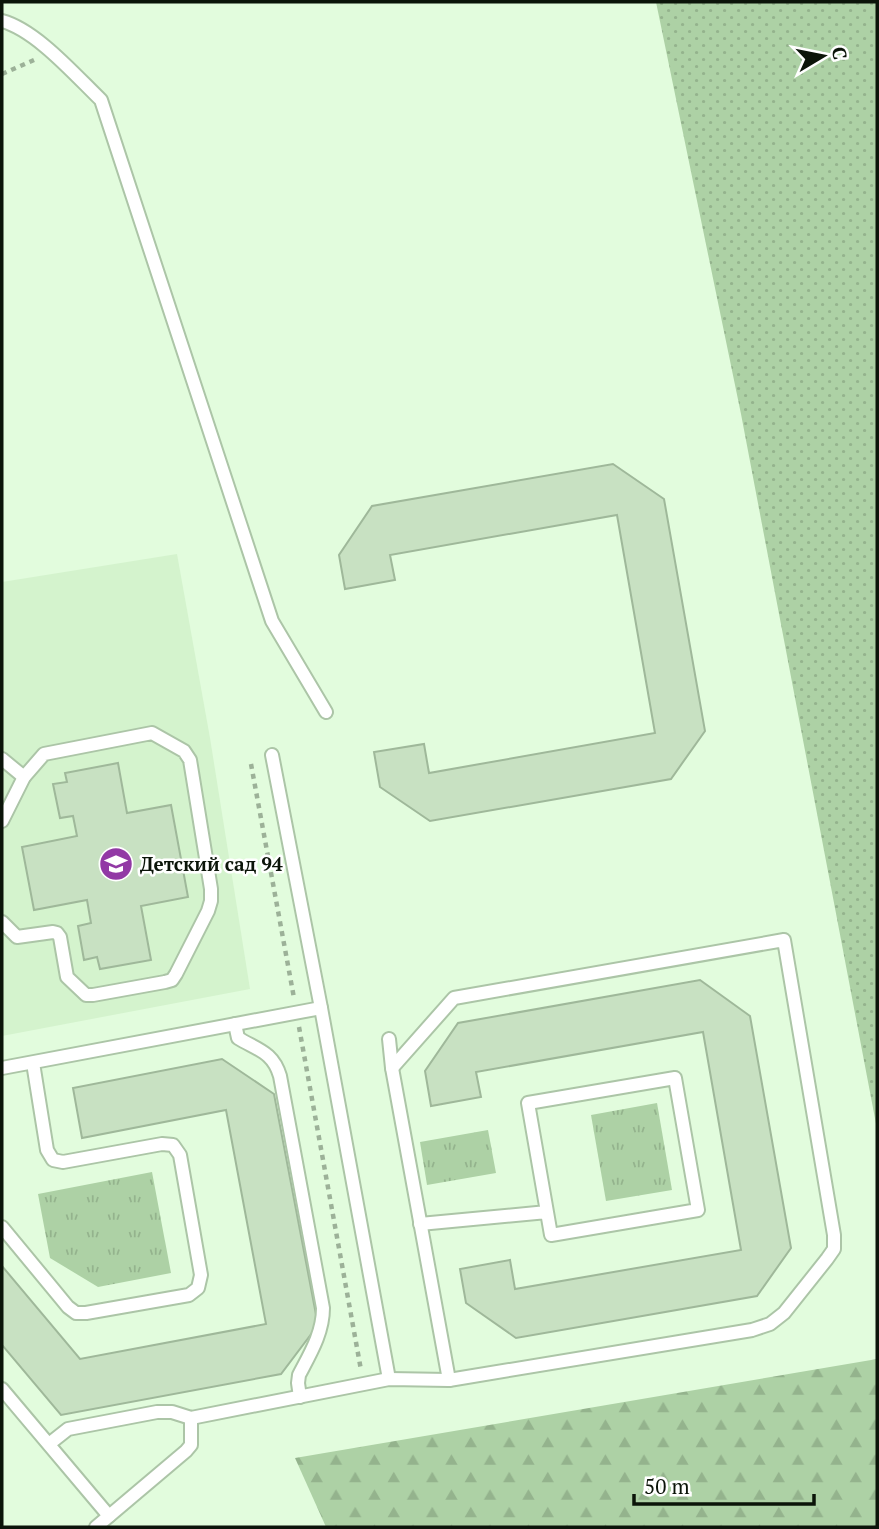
<svg xmlns="http://www.w3.org/2000/svg" width="879" height="1529" font-family="'PT Serif',serif">
  <style>
    .built { fill: #d4f3cd }
    .grass { fill: url(#grass-dots) }
    .forest { fill: url(#forest-firs) }
    .park { fill: url(#park-tufts) }
    .building { fill: #c8e1c2; stroke: #9fb89a; stroke-width: 2 }
    .lines { fill: none; stroke-linecap: round; stroke-linejoin: round }
    .service-casing { stroke: #acc5a7; stroke-width: 16 }
    .path { stroke: #9cb198; stroke-width: 4.5; stroke-dasharray: 5 5; stroke-linecap: butt }
    .service { stroke: #fff; stroke-width: 12 }
    .labels { text-anchor: middle; stroke-width: 5; stroke-linejoin: round; paint-order: stroke }
    .poi-label { font-size: 19px; font-weight: bold; fill: #0b1409; stroke: #fff; text-anchor: start }
  </style>
  <defs>
    <pattern id="grass-dots" width="8" height="8" patternUnits="userSpaceOnUse" patternTransform="scale(1.75)"><rect width="8" height="8" fill="#add1a5"/><path d="M2 2h.1M6 6h.1" fill="none" stroke="#94b38d" stroke-width="1.8" stroke-linecap="round"/></pattern>
    <pattern id="forest-firs" width="22" height="20" patternUnits="userSpaceOnUse" patternTransform="scale(1.75)"><rect width="22" height="20" fill="#add1a5"/><path d="M5 1l3.5 6h-7zM16 11l3.5 6h-7z" fill="#94b38d"/></pattern>
    <pattern id="park-tufts" width="24" height="20" patternUnits="userSpaceOnUse" patternTransform="scale(1.75)"><rect width="24" height="20" fill="#add1a5"/><path d="M3 7l-1-3M5 7V3M7 7l1-3M15 17l-1-3M17 17v-4M19 17l1-3" fill="none" stroke="#94b38d"/></pattern>
  </defs>
  <rect width="100%" height="100%" fill="#e2fcdd"/>
  <!-- built -->
  <polygon class="built" points="177,554 210,738 250,989 2,1036 2,582"/>
  <!-- grass -->
  <polygon class="grass" points="656,2 877,2 877,1129 741,414"/>
  <!-- forest -->
  <polygon class="forest" points="877,1359 877,1527 326,1527 295,1458"/>
  <!-- park -->
  <g class="park">
    <polygon points="657,1103 672,1190 606,1201 591,1115"/>
    <polygon points="488,1130 496,1173 427,1185 420,1142"/>
    <polygon points="152,1172 171,1273 98,1287 50,1258 38,1194"/>
  </g>
  <!-- building -->
  <g class="building">
    <polygon points="613,464 664,499 705,731 671,779 430,821 380,787 374,752 424,744 429,773 655,733 617,515 390,555 395,580 345,589 339,555 372,506"/>
    <polygon points="118,763 127,813 171,805 188,897 141,906 151,960 100,969 97,957 84,960 78,926 91,923 87,900 34,910 22,847 77,836 73,816 60,818 53,784 67,782 65,773"/>
    <polygon points="700,980 750,1016 791,1248 757,1296 516,1338 466,1303 460,1269 510,1260 515,1289 741,1250 703,1032 476,1072 481,1097 431,1106 425,1071 458,1023"/>
    <polygon points="222,1059 274,1094 318,1325 281,1374 61,1415 2,1345 2,1266 80,1359 266,1324 226,1110 82,1138 73,1088"/>
  </g>
  <g class="lines">
    <!-- service casing -->
    <g class="service-casing">
      <g id="service">
        <path d="M 2,21 C 36,30 75,75 101,100 L 272,621 L 326,712"/>
        <polyline points="272,755 321,1008 389,1379"/>
        <polyline points="2,759 24,777"/>
        <polyline points="2,821 24,777 44,754 152,733 184,751 190,760 211,889 211,901 208,911 176,974 172,980 165,982 93,995 86,995 67,977 60,937 57,933 53,932 17,937 2,922"/>
        <path d="M 235,1024 L 238,1038 C 258,1050 273,1052 280,1076 L 323,1308 C 323,1333 310,1354 299,1375 L 298,1383 L 300,1397"/>
        <polyline points="389,1039 392,1068 449,1380"/>
        <polyline points="2,1068 321,1008"/>
        <polyline points="420,1224 547,1212 528,1103 675,1078 698,1210 551,1235 547,1212"/>
        <polyline points="2,1227 68,1307 76,1313 86,1313 189,1295 198,1288 201,1275 180,1155 173,1145 162,1144 63,1162 53,1160 47,1150 33,1063"/>
        <polyline points="2,1389 109,1516"/>
        <polyline points="49,1444 68,1429 157,1412 172,1412 191,1418 389,1379 449,1380 752,1330 770,1324 784,1313 827,1259 834,1249 834,1235 784,940 454,998 392,1068"/>
        <polyline points="96,1527 186,1451 191,1445 191,1418"/>
      </g>
    </g>
    <!-- path -->
    <g class="path">
      <polyline points="2,74 34,60"/>
      <polyline points="251,764 294,998"/>
      <polyline points="299,1027 361,1370"/>
    </g>
    <!-- service -->
    <use href="#service" class="service"/>
  </g>
  <!-- icons -->
  <defs>
    <g id="school-disc" transform="scale(1.75)"><circle r="9.5" fill="#9239a5" stroke="#fff"/><path d="M0-5L7-2L0 1L-7-2ZM-4 1L0 2.5L4 1V4Q0 6-4 4Z" fill="#fff"/></g>
  </defs>
  <g fill-rule="evenodd">
    <use href="#school-disc" x="116" y="864"/>
  </g>
  <g class="labels">
    <!-- poi labels -->
    <g class="poi-label">
      <text x="140" y="871">Детский сад 94</text>
    </g>
  </g>
  <!-- border -->
  <rect width="879" height="1529" fill="none" stroke="#0b1409" stroke-width="7"/>
  <!-- north arrow -->
  <g transform="translate(823 56) rotate(80)" stroke="#ffffff" stroke-width="5" paint-order="stroke">
  <path d="M0-5L12 26L0 18L-12 26Z" fill="#0b1409"/>
  <text y="-10" font-size="19" font-weight="bold" text-anchor="middle" fill="#0b1409">С</text>
  </g>
  <!-- scale -->
  <path d="M634 1494v10h180v-10" fill="none" stroke="#0b1409" stroke-width="3.5"/>
  <text x="644" y="1494" font-size="21" fill="#0b1409" stroke="#ffffff" stroke-width="5" paint-order="stroke">50 m</text>
</svg>
